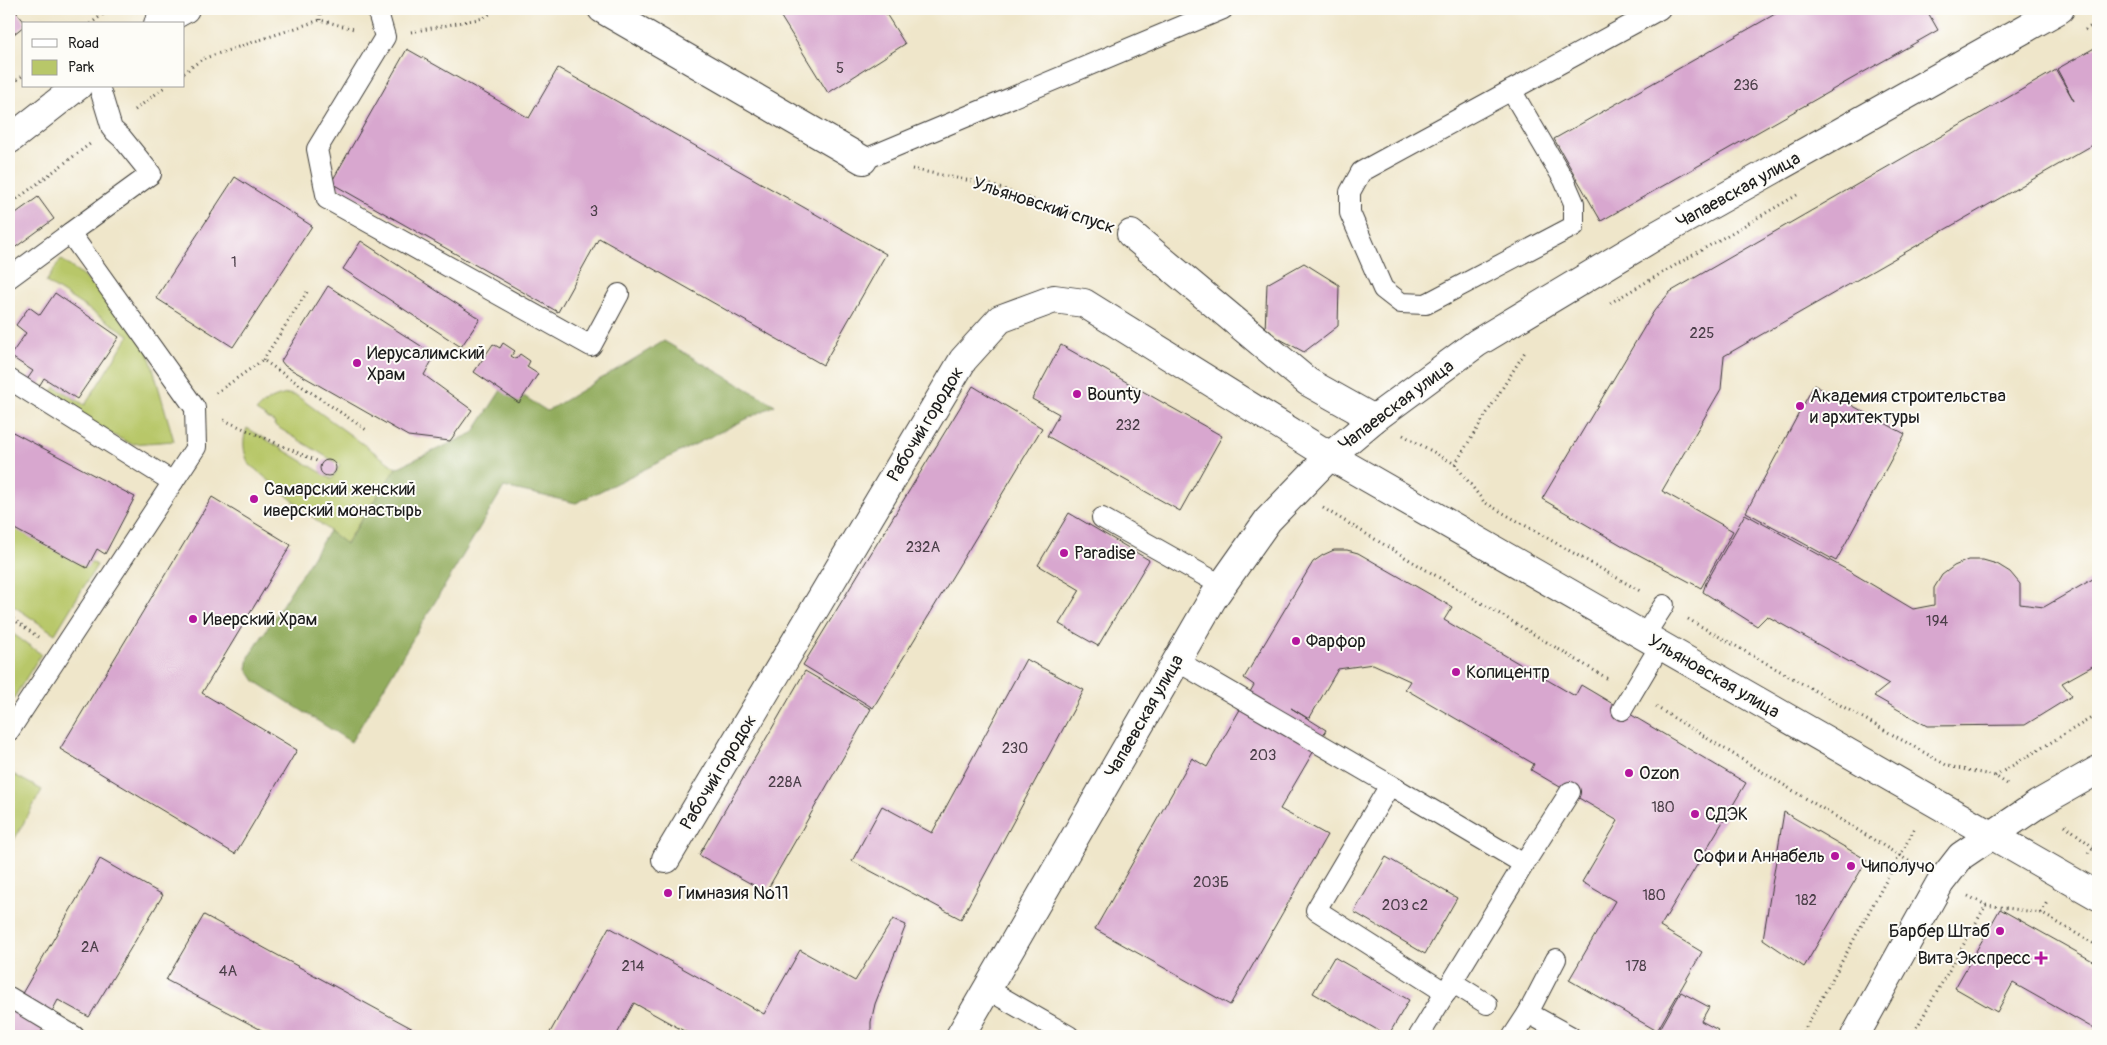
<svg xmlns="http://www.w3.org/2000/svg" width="2107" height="1045" font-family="Pangolin,sans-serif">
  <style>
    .green { fill: #b8c769; stroke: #6a7242 }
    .forest { fill: #92ac5d; stroke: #57643c }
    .building { fill: #d8a7cf }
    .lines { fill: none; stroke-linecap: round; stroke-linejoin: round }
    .service-casing { stroke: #3c3a36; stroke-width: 22 }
    .pedestrian-casing { stroke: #3c3a36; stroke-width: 30 }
    .minor-casing { stroke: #3c3a36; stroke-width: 30 }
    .primary-casing { stroke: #3c3a36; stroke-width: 30 }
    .path { stroke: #3c3a36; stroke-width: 3; stroke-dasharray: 1 4; stroke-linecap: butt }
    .service { stroke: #fff; stroke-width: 20 }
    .pedestrian { stroke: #fff; stroke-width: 28 }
    .minor { stroke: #fff; stroke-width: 28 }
    .primary { stroke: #fff; stroke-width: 28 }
    .poi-dot { fill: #b5179e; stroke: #fdfcf7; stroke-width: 2 }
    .labels { text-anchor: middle; stroke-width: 4; stroke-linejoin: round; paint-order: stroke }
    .number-label { font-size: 15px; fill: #4b3f49 }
    .street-label { font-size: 18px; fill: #1c1c1c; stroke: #fdfcf7 }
    .poi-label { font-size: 18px; fill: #1c1c1c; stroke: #fdfcf7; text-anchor: start }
  </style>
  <rect width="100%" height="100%" fill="#fdfcf7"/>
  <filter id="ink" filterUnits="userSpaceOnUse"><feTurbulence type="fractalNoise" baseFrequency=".02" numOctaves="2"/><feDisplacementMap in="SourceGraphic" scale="10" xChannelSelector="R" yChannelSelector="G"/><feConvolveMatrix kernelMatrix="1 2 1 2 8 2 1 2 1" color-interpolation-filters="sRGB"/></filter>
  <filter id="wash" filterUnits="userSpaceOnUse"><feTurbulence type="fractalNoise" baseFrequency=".0096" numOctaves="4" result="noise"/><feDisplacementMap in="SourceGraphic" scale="20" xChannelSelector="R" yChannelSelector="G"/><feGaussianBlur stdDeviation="1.12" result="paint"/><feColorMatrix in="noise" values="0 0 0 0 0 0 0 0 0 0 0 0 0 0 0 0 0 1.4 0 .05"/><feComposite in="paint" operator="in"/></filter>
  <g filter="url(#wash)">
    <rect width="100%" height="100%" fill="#efe6ca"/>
    <!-- green -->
    <g class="green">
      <polygon points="61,259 127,312 144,337 174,441 131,444 46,401 55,387 85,405 129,335 46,282"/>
      <path d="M 288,394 L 297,396 L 396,468 L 345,544 L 249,464 C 243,452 242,440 247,428 L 332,479 L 340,465 L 274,425 L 275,423 L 256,411 C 265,401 275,396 288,394 Z"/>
      <polygon points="9,519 97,565 55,634 9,603"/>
      <polygon points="9,631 41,654 9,706"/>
      <polygon points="9,772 42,790 9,849"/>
    </g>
    <!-- forest -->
    <polygon class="forest" points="664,341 775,405 576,503 504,487 351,742 255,681 247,669 249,657 329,531 346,544 396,468 473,433 505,384 547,411"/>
    <g id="blocks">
      <!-- building -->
      <g class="building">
        <polygon points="9,9 14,9 26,24 24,24 24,26 9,38"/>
        <polygon points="776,9 883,9 905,44 828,93"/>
        <polygon points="1784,9 1926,9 1938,30 1601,221 1554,139"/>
        <polygon points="2098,46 2098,142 1724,356 1721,389 1662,491 1733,531 1701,588 1630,550 1542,499 1654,311 1670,292 2056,70 2074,101 2057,69"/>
        <polygon points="407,49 529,118 558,68 886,254 823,365 599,238 558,312 331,183"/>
        <polygon points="235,177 312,226 233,347 156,298"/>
        <polygon points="38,197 54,219 9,252 9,218"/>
        <polygon points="361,241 480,319 461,347 343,269"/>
        <polygon points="1304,263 1339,285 1338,326 1304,352 1265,331 1267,284"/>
        <polygon points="328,286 435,355 424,375 472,410 450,441 408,436 285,366 281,361"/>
        <polygon points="55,293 119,337 77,399 44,378 38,388 26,381 33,371 10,356 26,333 16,325 29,307 40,315"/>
        <polygon points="503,343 515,351 511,356 516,359 520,354 530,361 527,367 538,374 519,403 474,372 493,344 500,348"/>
        <polygon points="1061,345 1222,436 1180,511 1047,436 1059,414 1032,399"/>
        <polygon points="1814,385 1905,434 1836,561 1746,512"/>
        <polygon points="973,386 1042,428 873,708 803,665"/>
        <polygon points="9,430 135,497 105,554 97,549 87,568 9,526"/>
        <circle cx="328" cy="468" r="8"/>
        <polygon points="212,497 291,545 202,693 297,750 235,854 60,749"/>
        <polygon points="1069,513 1149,560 1098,646 1059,624 1080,590 1038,565"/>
        <polygon points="1745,514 1849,571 1913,609 1934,605 1934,588 1942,575 1954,566 1968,560 1983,560 1997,564 2010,572 2020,584 2020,604 2044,607 2098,576 2098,663 2062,683 2072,696 2025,725 1927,726 1874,696 1889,684 1767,616 1757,626 1703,592 1706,583"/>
        <polygon points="1334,550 1347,550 1358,553 1452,607 1444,620 1575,696 1581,685 1746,783 1660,927 1702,952 1657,1031 1569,980 1615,901 1582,882 1618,821 1531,770 1534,764 1405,689 1410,681 1373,664 1338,669 1309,719 1291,708 1326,730 1280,809 1327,835 1230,1005 1095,929 1192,758 1207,767 1254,685 1244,678 1307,572 1313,562 1323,555"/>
        <polygon points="1026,659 1084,690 961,919 852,861 882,806 932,833"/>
        <polygon points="805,671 871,709 766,892 699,855"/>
        <polygon points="1784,812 1867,860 1804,967 1763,939"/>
        <polygon points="1386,857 1457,898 1425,954 1354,912"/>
        <polygon points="100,859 163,895 89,1017 58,1000 39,1036 9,1036 9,1016"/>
        <polygon points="2000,909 2098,964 2098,1031 2013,983 1997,1012 1955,988"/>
        <polygon points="204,915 290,962 426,1036 273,1036 166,980"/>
        <polygon points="893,919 906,925 875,1004 871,1022 871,1036 693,1036 634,1003 616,1036 548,1036 609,927 764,1014 800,950 855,981"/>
        <polygon points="1334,957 1409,1000 1388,1036 1313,993"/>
        <polygon points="1681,992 1709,1007 1701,1021 1718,1030 1714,1036 1656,1036"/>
      </g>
    </g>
  </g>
  <g filter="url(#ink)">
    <use href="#blocks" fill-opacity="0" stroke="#3c3a36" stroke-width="1"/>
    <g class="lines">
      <!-- service casing -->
      <g class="service-casing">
        <g id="service">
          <polyline points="377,9 385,37 317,149 327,199 591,346 619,294"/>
          <polyline points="1511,90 1564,180 1574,203 1574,226 1426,304 1401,303 1383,289 1350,213 1350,192 1361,172 1660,9"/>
          <polyline points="863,160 1223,9"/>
          <polyline points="9,278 70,233"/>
          <polyline points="9,379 173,482"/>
          <polyline points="1102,518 1221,585"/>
          <polyline points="1644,636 1664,605"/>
          <polyline points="1177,661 1390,785"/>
          <polyline points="1622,710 1660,646"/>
          <polyline points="9,731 196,447 195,408 70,233 151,174 122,138 112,129 99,86"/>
          <polyline points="1452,982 1487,1004"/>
          <polyline points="987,989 1069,1036"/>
          <polyline points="1446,993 1316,910 1390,785 1524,864"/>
          <polyline points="9,997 74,1036"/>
          <polyline points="1528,1013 1570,1036"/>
          <polyline points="1419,1036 1524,864 1570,792"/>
          <polyline points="1513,1036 1528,1013 1556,959"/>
        </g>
      </g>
      <!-- pedestrian casing -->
      <g class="pedestrian-casing">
        <polyline id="pedestrian" points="1131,234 1308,382 1374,419"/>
      </g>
      <!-- minor casing -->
      <g class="minor-casing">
        <g id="minor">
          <polyline points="602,9 863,160"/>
          <polyline points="666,859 963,360 1000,319 1054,299 1084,303 1330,456 2098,896"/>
          <polyline points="960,1036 1213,598 1268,520 1330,456 1374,419 1477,343 1657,235 2060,9"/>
          <polyline points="1855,1036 1940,883 1961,856 2038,804 2098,770"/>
        </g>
      </g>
      <!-- primary casing -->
      <g class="primary-casing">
        <g id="primary">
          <polyline points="158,24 185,9"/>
          <polyline points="9,140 78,86"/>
        </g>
      </g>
      <!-- path -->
      <g class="path">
        <polyline points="320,20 320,9"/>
        <polyline points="90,24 110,9"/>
        <polyline points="2085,30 2098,22"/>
        <polyline points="411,32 484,18 496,9"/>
        <polyline points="184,73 202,59 320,20 354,29"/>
        <polyline points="9,86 24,75"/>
        <polyline points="135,110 166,86"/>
        <polyline points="912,169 991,185 1103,224"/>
        <polyline points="9,205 90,144"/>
        <polyline points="1610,303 1797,195"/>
        <polyline points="263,360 309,289"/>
        <polyline points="216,393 263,360 368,431"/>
        <polyline points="224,420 319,462"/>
        <polyline points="1403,435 1455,464 1484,502 1640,591"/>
        <polyline points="1455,464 1525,352"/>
        <polyline points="1323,508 1610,680"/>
        <polyline points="9,616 38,637"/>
        <polyline points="1688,619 1948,766 1995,776 2009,785"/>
        <polyline points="1656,707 1915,865"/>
        <polyline points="1995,776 2098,714"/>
        <polyline points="2065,825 2098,851"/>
        <polyline points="2088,853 2098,844"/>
        <polyline points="1968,896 1986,905 2041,913 2098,946"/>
        <polyline points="2041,913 2047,902"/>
        <polyline points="1801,1036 1916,826"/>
        <polyline points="1912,1036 1986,905"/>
      </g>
      <!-- service -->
      <use href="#service" class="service"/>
      <!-- pedestrian -->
      <use href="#pedestrian" class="pedestrian"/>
      <!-- minor -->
      <use href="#minor" class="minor"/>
      <!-- primary -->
      <use href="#primary" class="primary"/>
    </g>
  </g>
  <!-- markers -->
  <g class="poi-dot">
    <circle cx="357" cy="363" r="5"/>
    <circle cx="1077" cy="394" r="5"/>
    <circle cx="1800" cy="406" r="5"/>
    <circle cx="254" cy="499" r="5"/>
    <circle cx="1064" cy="553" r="5"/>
    <circle cx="193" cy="619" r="5"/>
    <circle cx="1296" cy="641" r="5"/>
    <circle cx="1456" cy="672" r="5"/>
    <circle cx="1629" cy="773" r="5"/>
    <circle cx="1695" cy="814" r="5"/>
    <circle cx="1835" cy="856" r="5"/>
    <circle cx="1851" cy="866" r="5"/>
    <circle cx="668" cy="893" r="5"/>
    <circle cx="2000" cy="931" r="5"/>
    <path d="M2038.5 950.5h5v5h5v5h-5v5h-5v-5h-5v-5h5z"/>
  </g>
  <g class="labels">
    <!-- number labels -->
    <g class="number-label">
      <text x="840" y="73">5</text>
      <text x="1746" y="90">236</text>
      <text x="594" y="216">3</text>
      <text x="234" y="267">1</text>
      <text x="1702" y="338">225</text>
      <text x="1128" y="430">232</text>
      <text x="923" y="552">232А</text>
      <text x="1937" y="626">194</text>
      <text x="1015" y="753">230</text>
      <text x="1263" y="760">203</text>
      <text x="785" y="787">228А</text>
      <text x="1663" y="812">180</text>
      <text x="1211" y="887">203Б</text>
      <text x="1654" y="900">180</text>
      <text x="1806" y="905">182</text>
      <text x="1405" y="910">203 с2</text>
      <text x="90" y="952">2А</text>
      <text x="633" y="971">214</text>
      <text x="1636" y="971">178</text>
      <text x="228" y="976">4А</text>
    </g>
    <!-- street labels -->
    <g class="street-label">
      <text transform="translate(1738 190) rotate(-29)" y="6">Чапаевская улица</text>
      <text transform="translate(1044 205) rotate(18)" y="6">Ульяновский спуск</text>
      <text transform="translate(1396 405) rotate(-37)" y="6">Чапаевская улица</text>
      <text transform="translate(925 424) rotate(-59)" y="6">Рабочий городок</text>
      <text transform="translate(1714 676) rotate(30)" y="6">Ульяновская улица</text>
      <text transform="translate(1144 716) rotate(-60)" y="6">Чапаевская улица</text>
      <text transform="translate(718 772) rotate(-59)" y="6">Рабочий городок</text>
    </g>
    <!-- poi labels -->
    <g class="poi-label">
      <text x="367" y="359">Иерусалимский<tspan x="367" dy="21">Храм</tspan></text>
      <text x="1087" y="400">Bounty</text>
      <text x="1810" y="402">Академия строительства<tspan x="1810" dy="21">и архитектуры</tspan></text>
      <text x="264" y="495">Самарский женский<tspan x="264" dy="21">иверский монастырь</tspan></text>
      <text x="1074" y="559">Paradise</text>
      <text x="203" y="625">Иверский Храм</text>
      <text x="1306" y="647">Фарфор</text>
      <text x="1466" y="678">Копицентр</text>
      <text x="1639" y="779">Ozon</text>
      <text x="1705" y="820">СДЭК</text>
      <text x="1825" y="862" text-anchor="end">Софи и Аннабель</text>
      <text x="1861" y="872">Чиполучо</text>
      <text x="678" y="899">Гимназия №11</text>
      <text x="1990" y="937" text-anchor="end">Барбер Штаб</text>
      <text x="2031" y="964" text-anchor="end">Вита Экспресс</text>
    </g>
  </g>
  <!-- margin -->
  <rect width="2107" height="1045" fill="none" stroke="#fdfcf7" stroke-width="30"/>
  <!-- legend -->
  <rect x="22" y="22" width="162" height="65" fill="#fdfcf7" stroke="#a3a29f"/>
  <rect x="32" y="39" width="25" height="8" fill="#ffffff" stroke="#a3a29f"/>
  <text x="68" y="48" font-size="15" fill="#1c1c1c">Road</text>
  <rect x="32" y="60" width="25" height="15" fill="#b8c769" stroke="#a3a29f"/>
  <text x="68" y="72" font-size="15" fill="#1c1c1c">Park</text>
</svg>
